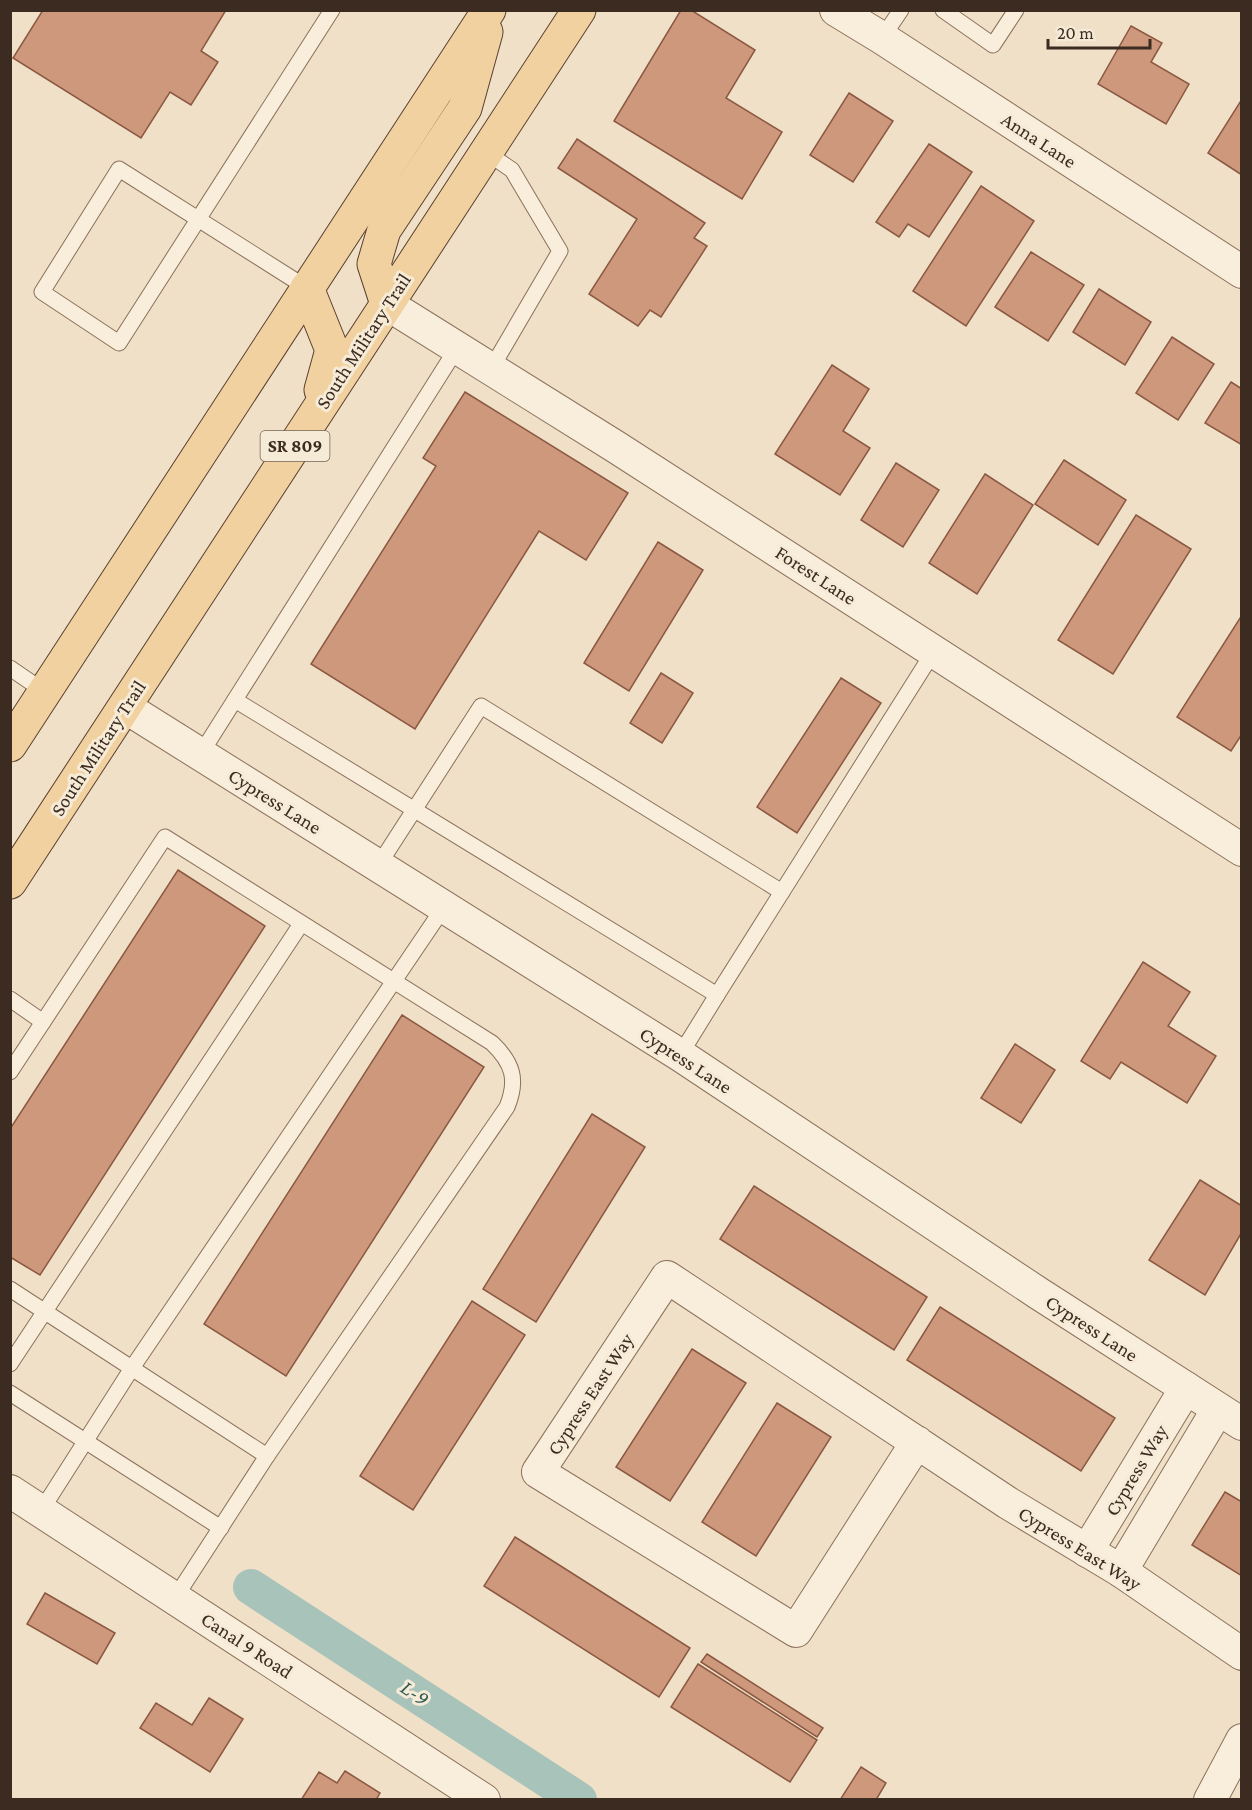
<svg xmlns="http://www.w3.org/2000/svg" width="1252" height="1810" font-family="'Crimson Pro',serif">
  <style>
    .lines { fill: none; stroke-linecap: round; stroke-linejoin: round }
    .canal { stroke: #a8c3b9; stroke-width: 36 }
    .building { fill: #ce987d; stroke: #8b5841; stroke-width: 1.5 }
    .lane-casing { stroke: #8b715c; stroke-width: 17 }
    .street-casing { stroke: #8b715c; stroke-width: 34 }
    .primary-casing { stroke: #594030; stroke-width: 35 }
    .lane { stroke: #f9eedb; stroke-width: 15 }
    .street { stroke: #f9eedb; stroke-width: 32 }
    .primary { stroke: #f2d1a0; stroke-width: 33 }
    .labels { text-anchor: middle; stroke-width: 6; stroke-linejoin: round; paint-order: stroke }
    .shield { fill: #f6ebd7; stroke: #746557; stroke-width: 1.5 }
    .shield-label { font-size: 18px; font-weight: bold; fill: #3c2b20 }
    .street-label { font-size: 20px; fill: #3c2b20; stroke: #f6ebd7 }
    .water-label { font-size: 21px; font-style: italic; fill: #2f5b55; stroke: #f6ebd7 }
  </style>
  <rect width="100%" height="100%" fill="#efe0c7"/>
  <g class="lines">
    <!-- canal -->
    <polyline class="canal" points="251,1587 579,1800"/>
  </g>
  <!-- building -->
  <g class="building">
    <polygon points="43,10 226,10 201,51 218,62 191,105 170,92 141,138 13,58"/>
    <polygon points="681,10 691,10 755,50 726,98 782,132 742,199 614,121"/>
    <polygon points="1131,26 1162,43 1151,62 1189,84 1166,124 1098,84"/>
    <polygon points="849,93 893,121 853,182 810,155"/>
    <polygon points="1242,99 1242,175 1208,153"/>
    <polygon points="577,139 705,223 694,238 707,246 661,317 650,310 638,326 589,294 637,219 558,168"/>
    <polygon points="929,144 972,172 929,237 908,224 899,237 876,222"/>
    <polygon points="981,186 1034,221 966,326 913,291"/>
    <polygon points="1031,252 1084,285 1048,341 995,307"/>
    <polygon points="1099,289 1151,322 1125,365 1073,332"/>
    <polygon points="1172,337 1214,364 1178,420 1136,393"/>
    <polygon points="832,365 869,389 843,431 870,448 840,495 775,454"/>
    <polygon points="1231,382 1242,389 1242,445 1205,423"/>
    <polygon points="465,392 628,493 586,560 539,531 415,729 311,664 436,466 423,458"/>
    <polygon points="1064,460 1126,500 1098,545 1035,504"/>
    <polygon points="896,463 939,490 903,547 861,520"/>
    <polygon points="985,474 1033,505 977,594 929,563"/>
    <polygon points="1136,515 1191,549 1113,674 1058,640"/>
    <polygon points="658,542 703,570 629,691 584,663"/>
    <polygon points="1242,615 1242,734 1231,751 1177,717"/>
    <polygon points="661,673 693,693 662,743 630,723"/>
    <polygon points="841,678 881,703 797,833 757,807"/>
    <polygon points="178,870 265,926 40,1275 10,1257 10,1129"/>
    <polygon points="1143,962 1190,992 1168,1026 1216,1056 1187,1103 1121,1062 1110,1079 1081,1061"/>
    <polygon points="402,1015 484,1067 286,1376 204,1324"/>
    <polygon points="1015,1044 1055,1070 1021,1123 981,1098"/>
    <polygon points="592,1114 645,1147 536,1322 483,1289"/>
    <polygon points="1200,1180 1242,1206 1242,1232 1205,1295 1149,1260"/>
    <polygon points="754,1186 927,1297 894,1350 720,1239"/>
    <polygon points="472,1301 525,1335 413,1510 360,1476"/>
    <polygon points="940,1307 1115,1418 1081,1471 907,1360"/>
    <polygon points="692,1349 746,1383 670,1501 616,1467"/>
    <polygon points="777,1403 831,1437 756,1556 702,1522"/>
    <polygon points="1225,1492 1242,1502 1242,1576 1192,1545"/>
    <polygon points="515,1537 690,1648 659,1697 484,1586"/>
    <polygon points="45,1593 115,1633 97,1664 27,1624"/>
    <polygon points="707,1654 823,1728 817,1737 701,1662"/>
    <polygon points="698,1664 817,1740 790,1782 671,1707"/>
    <polygon points="209,1698 243,1719 210,1772 140,1728 156,1703 192,1725"/>
    <polygon points="861,1767 886,1783 876,1800 840,1800"/>
    <polygon points="345,1771 380,1793 376,1800 301,1800 319,1772 337,1783"/>
  </g>
  <g class="lines">
    <!-- lane casing -->
    <g class="lane-casing">
      <g id="lane">
        <polyline points="943,10 993,45 1016,10"/>
        <polyline points="882,38 901,10"/>
        <polyline points="486,152 512,170 560,251 491,369"/>
        <polyline points="307,288 119,169 42,292 119,343 332,10"/>
        <polyline points="10,668 45,692"/>
        <polyline points="235,700 717,995 934,651"/>
        <polyline points="200,755 457,348"/>
        <polyline points="378,866 481,706 782,892"/>
        <polyline points="10,999 43,1022"/>
        <polyline points="680,1055 717,995"/>
        <path d="M 10,1072 L 165,837 L 492,1043 C 513,1063 518,1080 507,1107 L 267,1456"/>
        <polyline points="10,1289 267,1456 175,1598"/>
        <polyline points="10,1364 301,924"/>
        <polyline points="10,1393 221,1528"/>
        <polyline points="41,1511 132,1368 444,907"/>
      </g>
    </g>
    <!-- street casing -->
    <g class="street-casing">
      <g id="street">
        <polyline points="836,10 882,38 1242,272"/>
        <polyline points="387,304 616,447 1242,850"/>
        <polyline points="125,707 680,1055 1038,1293 1242,1424"/>
        <polyline points="917,1442 796,1631 538,1472 667,1277 1008,1503 1121,1571 1242,1654"/>
        <polyline points="10,1491 484,1800"/>
        <polyline points="1087,1551 1186,1388"/>
        <polyline points="1121,1571 1218,1409"/>
        <polyline points="1210,1800 1242,1740"/>
      </g>
    </g>
    <!-- primary casing -->
    <g class="primary-casing">
      <g id="primary">
        <polyline points="307,288 332,350 321,390"/>
        <polyline points="387,304 374,264 384,230 465,108 486,32"/>
        <polyline points="10,745 489,10"/>
        <polyline points="10,882 579,10"/>
      </g>
    </g>
    <!-- lane -->
    <use href="#lane" class="lane"/>
    <!-- street -->
    <use href="#street" class="street"/>
    <!-- primary -->
    <use href="#primary" class="primary"/>
  </g>
  <g class="labels">
    <!-- shield labels -->
    <rect class="shield" x="260.5" y="431" width="69" height="30" rx="4.5"/>
    <g class="shield-label">
      <text x="295" y="452">SR 809</text>
    </g>
    <!-- street labels -->
    <g class="street-label">
      <text transform="translate(1039 140) rotate(33)" y="7">Anna Lane</text>
      <text transform="translate(363 341) rotate(-57)" y="7">South Military Trail</text>
      <text transform="translate(816 575) rotate(33)" y="7">Forest Lane</text>
      <text transform="translate(98 748) rotate(-57)" y="7">South Military Trail</text>
      <text transform="translate(275 801) rotate(32)" y="7">Cypress Lane</text>
      <text transform="translate(686 1060) rotate(33)" y="7">Cypress Lane</text>
      <text transform="translate(1092 1328) rotate(33)" y="7">Cypress Lane</text>
      <text transform="translate(590 1394) rotate(-57)" y="7">Cypress East Way</text>
      <text transform="translate(1136 1470) rotate(-59)" y="7">Cypress Way</text>
      <text transform="translate(1080 1548) rotate(32)" y="7">Cypress East Way</text>
      <text transform="translate(247 1645) rotate(33)" y="7">Canal 9 Road</text>
    </g>
    <!-- water labels -->
    <g class="water-label">
      <text transform="translate(415 1693) rotate(33)" y="7">L-9</text>
    </g>
  </g>
  <!-- border -->
  <rect width="1252" height="1810" fill="none" stroke="#3c2b20" stroke-width="24"/>
  <!-- scale -->
  <path d="M1048 39v9h102v-9" fill="none" stroke="#3c2b20" stroke-width="3"/>
  <text x="1057" y="39" font-size="18" fill="#3c2b20" stroke="#f6ebd7" stroke-width="4.5" paint-order="stroke">20 m</text>
</svg>
